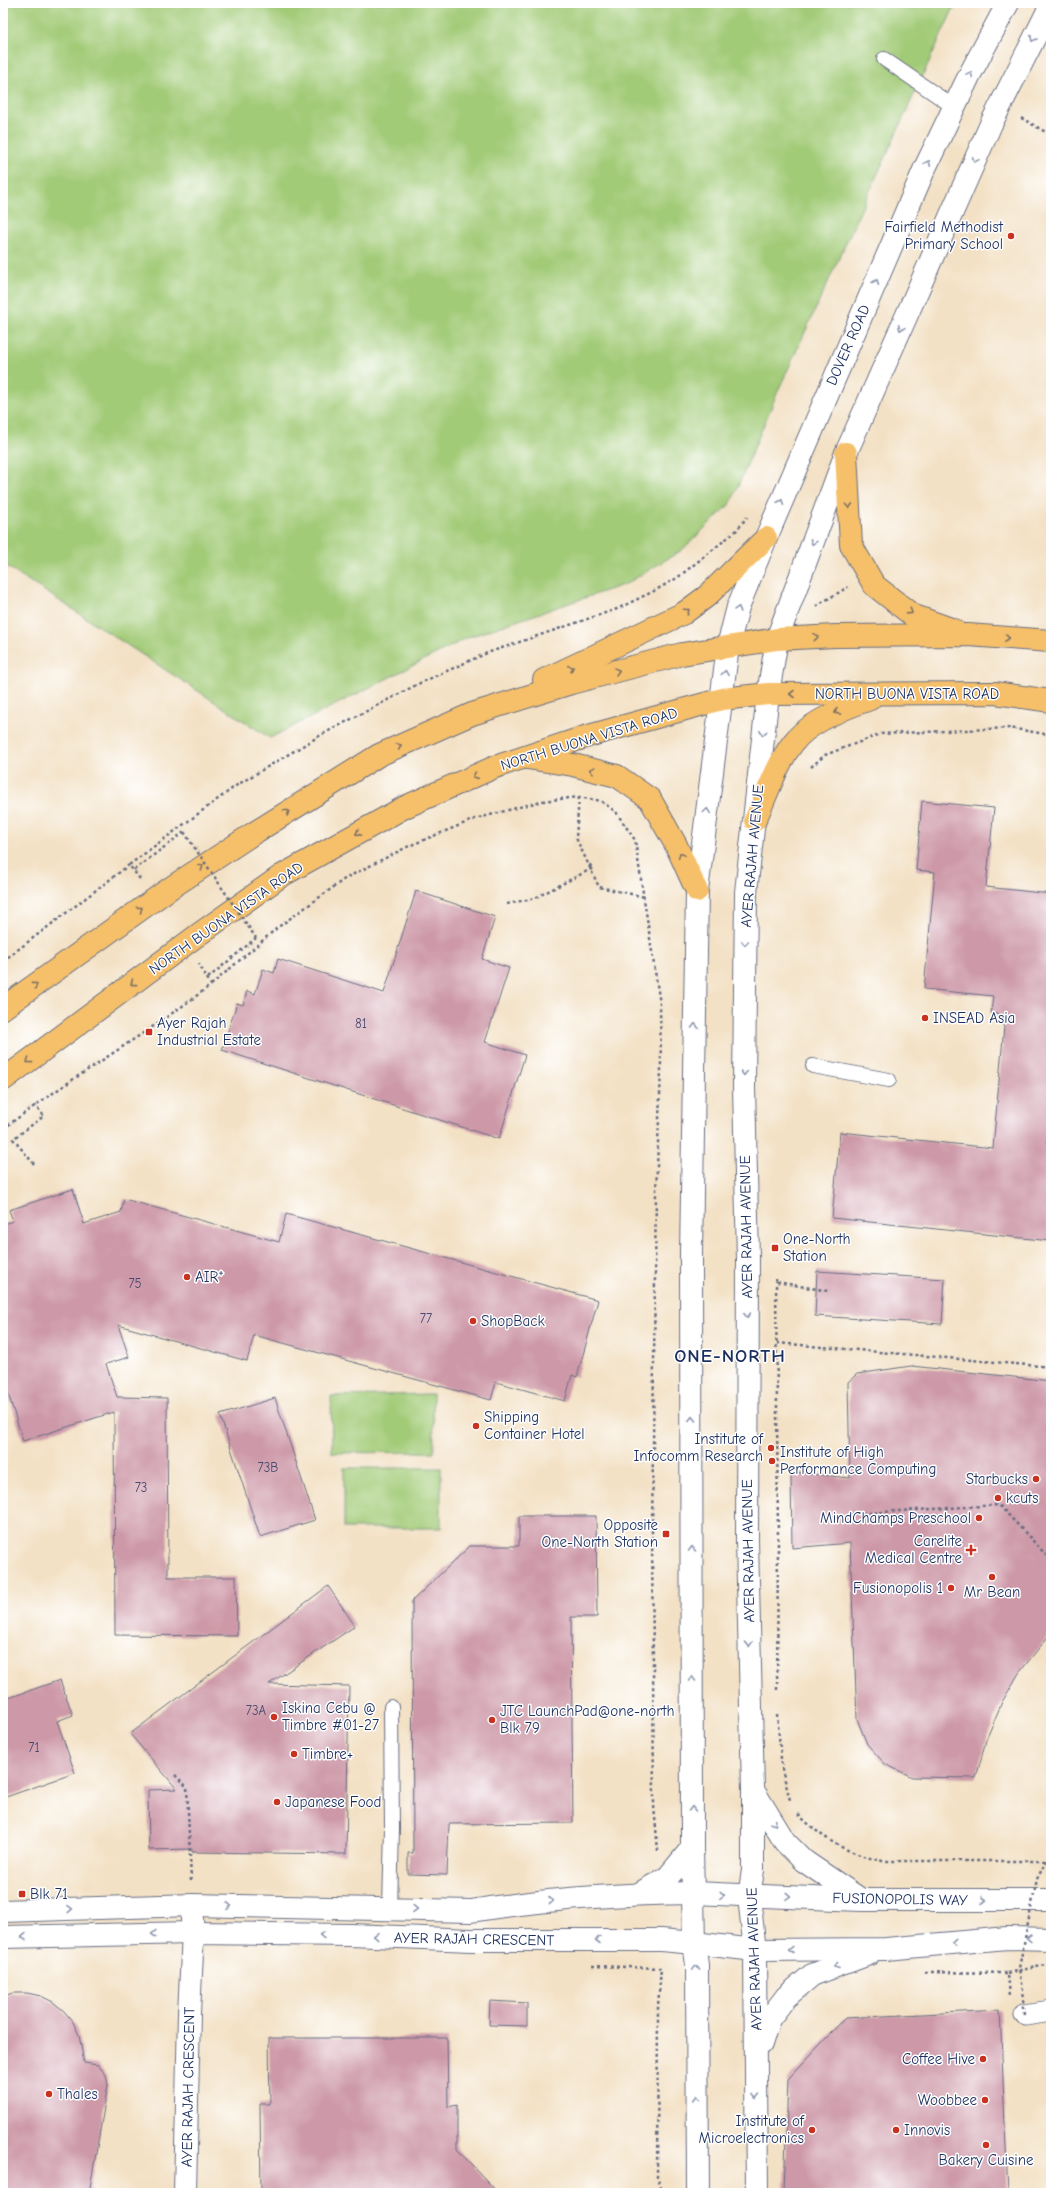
<svg xmlns="http://www.w3.org/2000/svg" width="1054" height="2196" font-family="'Comic Neue',sans-serif">
  <style>
    .green { fill: #a2cb77; stroke: #5e7d6a }
    .building { fill: #cd99a8 }
    .lines { fill: none; stroke-linecap: round; stroke-linejoin: round }
    .service-casing { stroke: #676d82; stroke-width: 16 }
    .pedestrian-casing { stroke: #676d82; stroke-width: 23 }
    .minor-casing { stroke: #676d82; stroke-width: 24 }
    .tertiary-casing { stroke: #676d82; stroke-width: 24 }
    .primary-casing { stroke: #676d82; stroke-width: 24 }
    .path { stroke: #676d82; stroke-width: 2.5; stroke-dasharray: 3 3; stroke-linecap: butt }
    .service { stroke: #fff; stroke-width: 14 }
    .pedestrian { stroke: #fff; stroke-width: 21 }
    .minor { stroke: #fff; stroke-width: 22 }
    .tertiary { stroke: #fff; stroke-width: 22 }
    .primary { stroke: #f6c06b; stroke-width: 22 }
    .path-bridge { stroke: #676d82; stroke-width: 2.5; stroke-dasharray: 3 3; stroke-linecap: butt }
    .oneway { stroke: #8d97ae }
    .oneway2 { stroke: #7e7064 }
    .poi-dot { fill: #c8321e; stroke: #fff; stroke-width: 1.5 }
    .labels { text-anchor: middle; stroke-width: 3; stroke-linejoin: round; paint-order: stroke }
    .number-label { font-size: 13px; fill: #484a70 }
    .poi-label { font-size: 15px; fill: #1b2f5e; stroke: #fff; text-anchor: start }
    .street-label { font-size: 15px; fill: #1b2f5e; stroke: #fff }
    .district-label { font-size: 19px; font-weight: bold; letter-spacing: 1px; fill: #1b2f5e; stroke: #fff }
  </style>
  <rect width="100%" height="100%" fill="#fff"/>
  <filter id="ink" filterUnits="userSpaceOnUse"><feTurbulence type="fractalNoise" baseFrequency=".025" numOctaves="2"/><feDisplacementMap in="SourceGraphic" scale="8" xChannelSelector="R" yChannelSelector="G"/><feConvolveMatrix kernelMatrix="1 2 1 2 8 2 1 2 1" color-interpolation-filters="sRGB"/></filter>
  <filter id="wash" filterUnits="userSpaceOnUse"><feTurbulence type="fractalNoise" baseFrequency=".012" numOctaves="4" result="noise"/><feDisplacementMap in="SourceGraphic" scale="16" xChannelSelector="R" yChannelSelector="G"/><feGaussianBlur stdDeviation="0.9" result="paint"/><feColorMatrix in="noise" values="0 0 0 0 0 0 0 0 0 0 0 0 0 0 0 0 0 1.4 0 .05"/><feComposite in="paint" operator="in"/></filter>
  <g filter="url(#wash)">
    <rect width="100%" height="100%" fill="#f3e1c5"/>
    <!-- green -->
    <g class="green">
      <polygon points="3,3 956,3 778,391 731,503 682,550 626,584 469,637 270,738 3,564"/>
      <polygon points="433,1394 434,1452 332,1453 331,1396"/>
      <rect x="344" y="1468" width="97" height="60"/>
    </g>
    <g id="blocks">
      <!-- building -->
      <g class="building">
        <polygon points="922,801 994,808 986,887 1051,894 1051,1089 1047,1143 1051,1143 1051,1241 832,1218 840,1132 993,1148 1005,1015 991,1013 993,996 924,989 935,872 916,870"/>
        <polygon points="416,891 495,917 482,959 509,968 485,1042 525,1055 499,1139 222,1050 237,1003 243,1005 247,991 255,994 263,969 274,973 278,959 384,993"/>
        <polygon points="73,1189 84,1224 121,1212 124,1199 279,1242 286,1214 598,1300 577,1377 572,1375 565,1401 496,1382 491,1400 254,1335 247,1361 118,1325 129,1357 106,1364 117,1397 167,1398 168,1577 236,1577 237,1636 115,1635 114,1412 23,1441 3,1377 3,1224 13,1221 9,1210"/>
        <polygon points="817,1271 945,1279 942,1324 815,1316"/>
        <polygon points="911,1366 1051,1381 1051,1633 1019,1673 1002,1702 986,1740 976,1778 912,1777 885,1764 867,1744 857,1719 850,1543 792,1548 791,1472 850,1478 848,1382 857,1374"/>
        <polygon points="275,1398 315,1520 260,1537 220,1415"/>
        <polygon points="519,1516 596,1516 597,1617 571,1617 573,1823 449,1824 447,1875 408,1874 408,1853 413,1853 412,1601 470,1546 519,1546"/>
        <polygon points="328,1586 355,1626 269,1684 349,1686 346,1854 192,1852 192,1849 149,1850 148,1790 177,1789 130,1734"/>
        <polygon points="60,1680 73,1715 57,1721 75,1773 3,1798 3,1700"/>
        <polygon points="13,1993 27,1993 41,1996 53,2002 64,2011 73,2022 79,2035 84,2063 98,2065 106,2075 108,2085 89,2193 3,2193 3,1996"/>
        <polygon points="490,2001 527,2003 527,2026 489,2025"/>
        <polygon points="1000,2010 1008,2193 784,2193 788,2079 845,2018"/>
        <polygon points="269,2038 447,2038 448,2107 457,2105 457,2149 498,2193 261,2193 260,2104 270,2104"/>
      </g>
    </g>
  </g>
  <g filter="url(#ink)">
    <use href="#blocks" fill-opacity="0" stroke="#676d82" stroke-width="1"/>
    <g class="lines">
      <!-- service casing -->
      <g class="service-casing">
        <g id="service">
          <polyline points="884,59 954,107"/>
          <polyline points="813,1066 889,1080"/>
          <polyline points="390,1908 392,1828 391,1707"/>
        </g>
      </g>
      <!-- pedestrian casing -->
      <g class="pedestrian-casing">
        <polyline id="pedestrian" points="1025,2015 1051,2011"/>
      </g>
      <!-- minor casing -->
      <g class="minor-casing">
        <g id="minor">
          <polyline points="642,1892 668,1877 692,1848"/>
          <path d="M 3,1911 L 193,1905 L 471,1911 C 545,1899 619,1894 694,1893"/>
          <polyline points="3,1937 193,1933 351,1935 471,1940 661,1940 694,1943"/>
          <polyline points="185,2193 189,2013 193,1933 192,1919"/>
        </g>
      </g>
      <!-- tertiary casing -->
      <g class="tertiary-casing">
        <g id="tertiary">
          <polyline points="753,1790 785,1842 804,1861 860,1899"/>
          <polyline points="694,1893 861,1900 1051,1900"/>
          <polyline points="694,1943 755,1950 886,1949 1007,1938 1051,1939"/>
          <polyline points="761,2044 769,2019 786,1997 812,1975 869,1954"/>
          <polyline points="698,2193 697,1965 694,1943 692,1848 691,1254 697,891 728,646 738,607 766,538 924,170 970,74 1008,3"/>
          <polyline points="757,2193 755,1950 749,1897 753,1870 753,1790 747,1541 748,1259 744,1087 746,892 768,694 777,639 846,453 991,124 1051,5"/>
        </g>
      </g>
      <!-- primary casing -->
      <g class="primary-casing">
        <g id="primary">
          <polyline points="846,453 851,545 874,585 912,615 954,630"/>
          <polyline points="544,680 684,613 707,596 766,538"/>
          <polyline points="527,758 573,765 617,776 650,799 676,845 697,891"/>
          <path d="M 755,820 C 767,795 776,765 793,743 C 808,722 847,707 870,699"/>
          <polyline points="3,1008 169,889 254,833 379,755 472,714 571,683 682,654 777,639 835,636 968,635 1051,641"/>
          <polyline points="3,1080 195,937 281,876 405,807 495,767 588,736 722,699 768,694 995,693 1051,701"/>
        </g>
      </g>
      <!-- path -->
      <g class="path">
        <polyline points="1021,118 1051,135"/>
        <polyline points="816,606 848,587"/>
        <polyline points="811,767 825,755 881,734 1010,728 1051,735"/>
        <polyline points="579,797 576,838 599,887 645,897"/>
        <polyline points="134,870 184,832"/>
        <polyline points="140,879 129,865 237,785 321,735 420,683 487,653 617,609 654,591 677,578 710,552 737,530 747,517"/>
        <polyline points="507,904 535,898 593,868 589,864"/>
        <polyline points="3,961 129,865"/>
        <polyline points="208,978 256,938"/>
        <polyline points="211,985 277,928 346,878 409,846 475,819 542,801 579,797 601,801 616,812 635,840 660,1004 661,1070 656,1191 652,1531 654,1806 658,1851"/>
        <path d="M 3,1129 C 70,1078 144,1036 211,985 L 199,964"/>
        <polyline points="34,1164 13,1139 44,1116 35,1105"/>
        <polyline points="776,1279 778,1541 777,1691"/>
        <polyline points="777,1282 828,1291"/>
        <polyline points="777,1343 1051,1367"/>
        <polyline points="850,1514 999,1505 1051,1560"/>
        <polyline points="777,1714 782,1769 790,1800"/>
        <polyline points="175,1775 187,1787 191,1881"/>
        <path d="M 798,1814 C 824,1840 846,1853 882,1861 L 1051,1861"/>
        <polyline points="592,1966 661,1968 658,2006 657,2177 663,2193"/>
        <polyline points="925,1972 1007,1973 1009,1997"/>
        <polyline points="1007,1973 1046,1965"/>
      </g>
      <!-- service -->
      <use href="#service" class="service"/>
      <!-- pedestrian -->
      <use href="#pedestrian" class="pedestrian"/>
      <!-- minor -->
      <use href="#minor" class="minor"/>
      <!-- tertiary -->
      <use href="#tertiary" class="tertiary"/>
      <!-- primary -->
      <use href="#primary" class="primary"/>
      <!-- path-bridge -->
      <g class="path-bridge">
        <polyline points="184,832 256,938"/>
        <polyline points="1025,2015 1019,1968 1037,1879 1051,1852"/>
      </g>
    </g>
    <!-- one-way arrows -->
    <defs><path id="oneway-chevron" d="M-2-3.5L2.5 0L-2 3.5" fill="none" stroke-width="1.6" stroke-linecap="round" stroke-linejoin="round"/></defs>
    <g class="oneway">
      <use href="#oneway-chevron" transform="translate(1033 39) rotate(118)"/>
      <use href="#oneway-chevron" transform="translate(970 74) rotate(-62)"/>
      <use href="#oneway-chevron" transform="translate(975 160) rotate(114)"/>
      <use href="#oneway-chevron" transform="translate(928 163) rotate(-65)"/>
      <use href="#oneway-chevron" transform="translate(876 282) rotate(-67)"/>
      <use href="#oneway-chevron" transform="translate(901 328) rotate(114)"/>
      <use href="#oneway-chevron" transform="translate(781 502) rotate(-67)"/>
      <use href="#oneway-chevron" transform="translate(813 542) rotate(110)"/>
      <use href="#oneway-chevron" transform="translate(738 609) rotate(-74)"/>
      <use href="#oneway-chevron" transform="translate(725 673) rotate(-83)"/>
      <use href="#oneway-chevron" transform="translate(763 733) rotate(96)"/>
      <use href="#oneway-chevron" transform="translate(707 811) rotate(-82)"/>
      <use href="#oneway-chevron" transform="translate(745 943) rotate(91)"/>
      <use href="#oneway-chevron" transform="translate(695 1026) rotate(-89)"/>
      <use href="#oneway-chevron" transform="translate(744 1073) rotate(91)"/>
      <use href="#oneway-chevron" transform="translate(747 1315) rotate(91)"/>
      <use href="#oneway-chevron" transform="translate(692 1419) rotate(-90)"/>
      <use href="#oneway-chevron" transform="translate(692 1549) rotate(-90)"/>
      <use href="#oneway-chevron" transform="translate(749 1644) rotate(88)"/>
      <use href="#oneway-chevron" transform="translate(692 1679) rotate(-90)"/>
      <use href="#oneway-chevron" transform="translate(692 1809) rotate(-90)"/>
      <use href="#oneway-chevron" transform="translate(774 1823) rotate(58)"/>
      <use href="#oneway-chevron" transform="translate(722 1895) rotate(4)"/>
      <use href="#oneway-chevron" transform="translate(788 1896) rotate(3)"/>
      <use href="#oneway-chevron" transform="translate(984 1900)"/>
      <use href="#oneway-chevron" transform="translate(551 1901) rotate(-5)"/>
      <use href="#oneway-chevron" transform="translate(229 1906) rotate(1)"/>
      <use href="#oneway-chevron" transform="translate(70 1909) rotate(-2)"/>
      <use href="#oneway-chevron" transform="translate(415 1909) rotate(2)"/>
      <use href="#oneway-chevron" transform="translate(154 1934) rotate(179)"/>
      <use href="#oneway-chevron" transform="translate(322 1935) rotate(-179)"/>
      <use href="#oneway-chevron" transform="translate(376 1936) rotate(-177)"/>
      <use href="#oneway-chevron" transform="translate(24 1937) rotate(179)"/>
      <use href="#oneway-chevron" transform="translate(1029 1938) rotate(-179)"/>
      <use href="#oneway-chevron" transform="translate(598 1940) rotate(-180)"/>
      <use href="#oneway-chevron" transform="translate(954 1943) rotate(175)"/>
      <use href="#oneway-chevron" transform="translate(791 1950) rotate(179)"/>
      <use href="#oneway-chevron" transform="translate(836 1966) rotate(160)"/>
      <use href="#oneway-chevron" transform="translate(696 1968) rotate(-92)"/>
      <use href="#oneway-chevron" transform="translate(756 2096) rotate(90)"/>
      <use href="#oneway-chevron" transform="translate(697 2098) rotate(-90)"/>
    </g>
    <g class="oneway2">
      <use href="#oneway-chevron" transform="translate(849 506) rotate(87)"/>
      <use href="#oneway-chevron" transform="translate(687 611) rotate(-34)"/>
      <use href="#oneway-chevron" transform="translate(910 612) rotate(33)"/>
      <use href="#oneway-chevron" transform="translate(816 637) rotate(-3)"/>
      <use href="#oneway-chevron" transform="translate(1007 638) rotate(4)"/>
      <use href="#oneway-chevron" transform="translate(571 668) rotate(-25)"/>
      <use href="#oneway-chevron" transform="translate(617 671) rotate(-15)"/>
      <use href="#oneway-chevron" transform="translate(792 694) rotate(180)"/>
      <use href="#oneway-chevron" transform="translate(837 712) rotate(152)"/>
      <use href="#oneway-chevron" transform="translate(399 746) rotate(-24)"/>
      <use href="#oneway-chevron" transform="translate(592 770) rotate(-166)"/>
      <use href="#oneway-chevron" transform="translate(475 776) rotate(156)"/>
      <use href="#oneway-chevron" transform="translate(287 812) rotate(-32)"/>
      <use href="#oneway-chevron" transform="translate(358 833) rotate(151)"/>
      <use href="#oneway-chevron" transform="translate(681 855) rotate(-114)"/>
      <use href="#oneway-chevron" transform="translate(201 867) rotate(-33)"/>
      <use href="#oneway-chevron" transform="translate(140 909) rotate(-36)"/>
      <use href="#oneway-chevron" transform="translate(133 983) rotate(143)"/>
      <use href="#oneway-chevron" transform="translate(35 985) rotate(-36)"/>
      <use href="#oneway-chevron" transform="translate(29 1061) rotate(143)"/>
    </g>
  </g>
  <!-- markers -->
  <g class="poi-dot">
    <circle cx="1011" cy="236" r="4"/>
    <circle cx="925" cy="1018" r="4"/>
    <rect x="145" y="1028" width="8" height="8" rx="2"/>
    <rect x="771" y="1244" width="8" height="8" rx="2"/>
    <circle cx="187" cy="1277" r="4"/>
    <circle cx="473" cy="1321" r="4"/>
    <circle cx="476" cy="1426" r="4"/>
    <circle cx="771" cy="1448" r="4"/>
    <circle cx="772" cy="1461" r="4"/>
    <circle cx="1036" cy="1479" r="4"/>
    <circle cx="998" cy="1498" r="4"/>
    <circle cx="979" cy="1518" r="4"/>
    <rect x="662" y="1530" width="8" height="8" rx="2"/>
    <path d="M969 1544h4v4h4v4h-4v4h-4v-4h-4v-4h4z"/>
    <circle cx="992" cy="1577" r="4"/>
    <circle cx="951" cy="1588" r="4"/>
    <circle cx="274" cy="1717" r="4"/>
    <circle cx="492" cy="1720" r="4"/>
    <circle cx="294" cy="1754" r="4"/>
    <circle cx="277" cy="1802" r="4"/>
    <rect x="18" y="1890" width="8" height="8" rx="2"/>
    <circle cx="983" cy="2059" r="4"/>
    <circle cx="49" cy="2094" r="4"/>
    <circle cx="985" cy="2100" r="4"/>
    <circle cx="812" cy="2130" r="4"/>
    <circle cx="896" cy="2130" r="4"/>
    <circle cx="986" cy="2145" r="4"/>
  </g>
  <g class="labels">
    <!-- number labels -->
    <g class="number-label">
      <text x="361" y="1028">81</text>
      <text x="135" y="1288">75</text>
      <text x="426" y="1323">77</text>
      <text x="268" y="1472">73B</text>
      <text x="141" y="1492">73</text>
      <text x="256" y="1715">73A</text>
      <text x="34" y="1752">71</text>
    </g>
    <!-- poi labels -->
    <g class="poi-label">
      <text x="1003" y="232" text-anchor="end">Fairfield Methodist<tspan x="1003" dy="17">Primary School</tspan></text>
      <text x="933" y="1023">INSEAD Asia</text>
      <text x="157" y="1028">Ayer Rajah<tspan x="157" dy="17">Industrial Estate</tspan></text>
      <text x="783" y="1244">One-North<tspan x="783" dy="17">Station</tspan></text>
      <text x="195" y="1282">AIR⁺</text>
      <text x="481" y="1326">ShopBack</text>
      <text x="484" y="1422">Shipping<tspan x="484" dy="17">Container Hotel</tspan></text>
      <text x="763" y="1444" text-anchor="end">Institute of<tspan x="763" dy="17">Infocomm Research</tspan></text>
      <text x="780" y="1457">Institute of High<tspan x="780" dy="17">Performance Computing</tspan></text>
      <text x="1028" y="1484" text-anchor="end">Starbucks</text>
      <text x="1006" y="1503">kcuts</text>
      <text x="971" y="1523" text-anchor="end">MindChamps Preschool</text>
      <text x="658" y="1530" text-anchor="end">Opposite<tspan x="658" dy="17">One-North Station</tspan></text>
      <text x="962" y="1546" text-anchor="end">Carelite<tspan x="962" dy="17">Medical Centre</tspan></text>
      <text x="943" y="1593" text-anchor="end">Fusionopolis 1</text>
      <text x="992" y="1597" text-anchor="middle">Mr Bean</text>
      <text x="282" y="1713">Iskina Cebu @<tspan x="282" dy="17">Timbre #01-27</tspan></text>
      <text x="500" y="1716">JTC LaunchPad@one-north<tspan x="500" dy="17">Blk 79</tspan></text>
      <text x="302" y="1759">Timbre+</text>
      <text x="285" y="1807">Japanese Food</text>
      <text x="30" y="1899">Blk 71</text>
      <text x="975" y="2064" text-anchor="end">Coffee Hive</text>
      <text x="57" y="2099">Thales</text>
      <text x="977" y="2105" text-anchor="end">Woobbee</text>
      <text x="804" y="2126" text-anchor="end">Institute of<tspan x="804" dy="17">Microelectronics</tspan></text>
      <text x="904" y="2135">Innovis</text>
      <text x="986" y="2165" text-anchor="middle">Bakery Cuisine</text>
    </g>
    <!-- street labels -->
    <g class="street-label">
      <text transform="translate(848 345) rotate(-66)" y="5">DOVER ROAD</text>
      <text x="907" y="699">NORTH BUONA VISTA ROAD</text>
      <text transform="translate(589 739) rotate(-17)" y="5">NORTH BUONA VISTA ROAD</text>
      <text transform="translate(752 856) rotate(-85)" y="5">AYER RAJAH AVENUE</text>
      <text transform="translate(226 918) rotate(-35)" y="5">NORTH BUONA VISTA ROAD</text>
      <text transform="translate(746 1227) rotate(-91)" y="5">AYER RAJAH AVENUE</text>
      <text transform="translate(748 1551) rotate(-91)" y="5">AYER RAJAH AVENUE</text>
      <text transform="translate(900 1899) rotate(1)" y="5">FUSIONOPOLIS WAY</text>
      <text transform="translate(474 1939) rotate(1)" y="5">AYER RAJAH CRESCENT</text>
      <text transform="translate(754 1959) rotate(-92)" y="5">AYER RAJAH AVENUE</text>
      <text transform="translate(188 2087) rotate(-89)" y="5">AYER RAJAH CRESCENT</text>
    </g>
    <!-- district labels -->
    <g class="district-label">
      <text x="730" y="1362">ONE-NORTH</text>
    </g>
  </g>
  <!-- margin -->
  <rect width="1054" height="2196" fill="none" stroke="#fff" stroke-width="16"/>
</svg>
